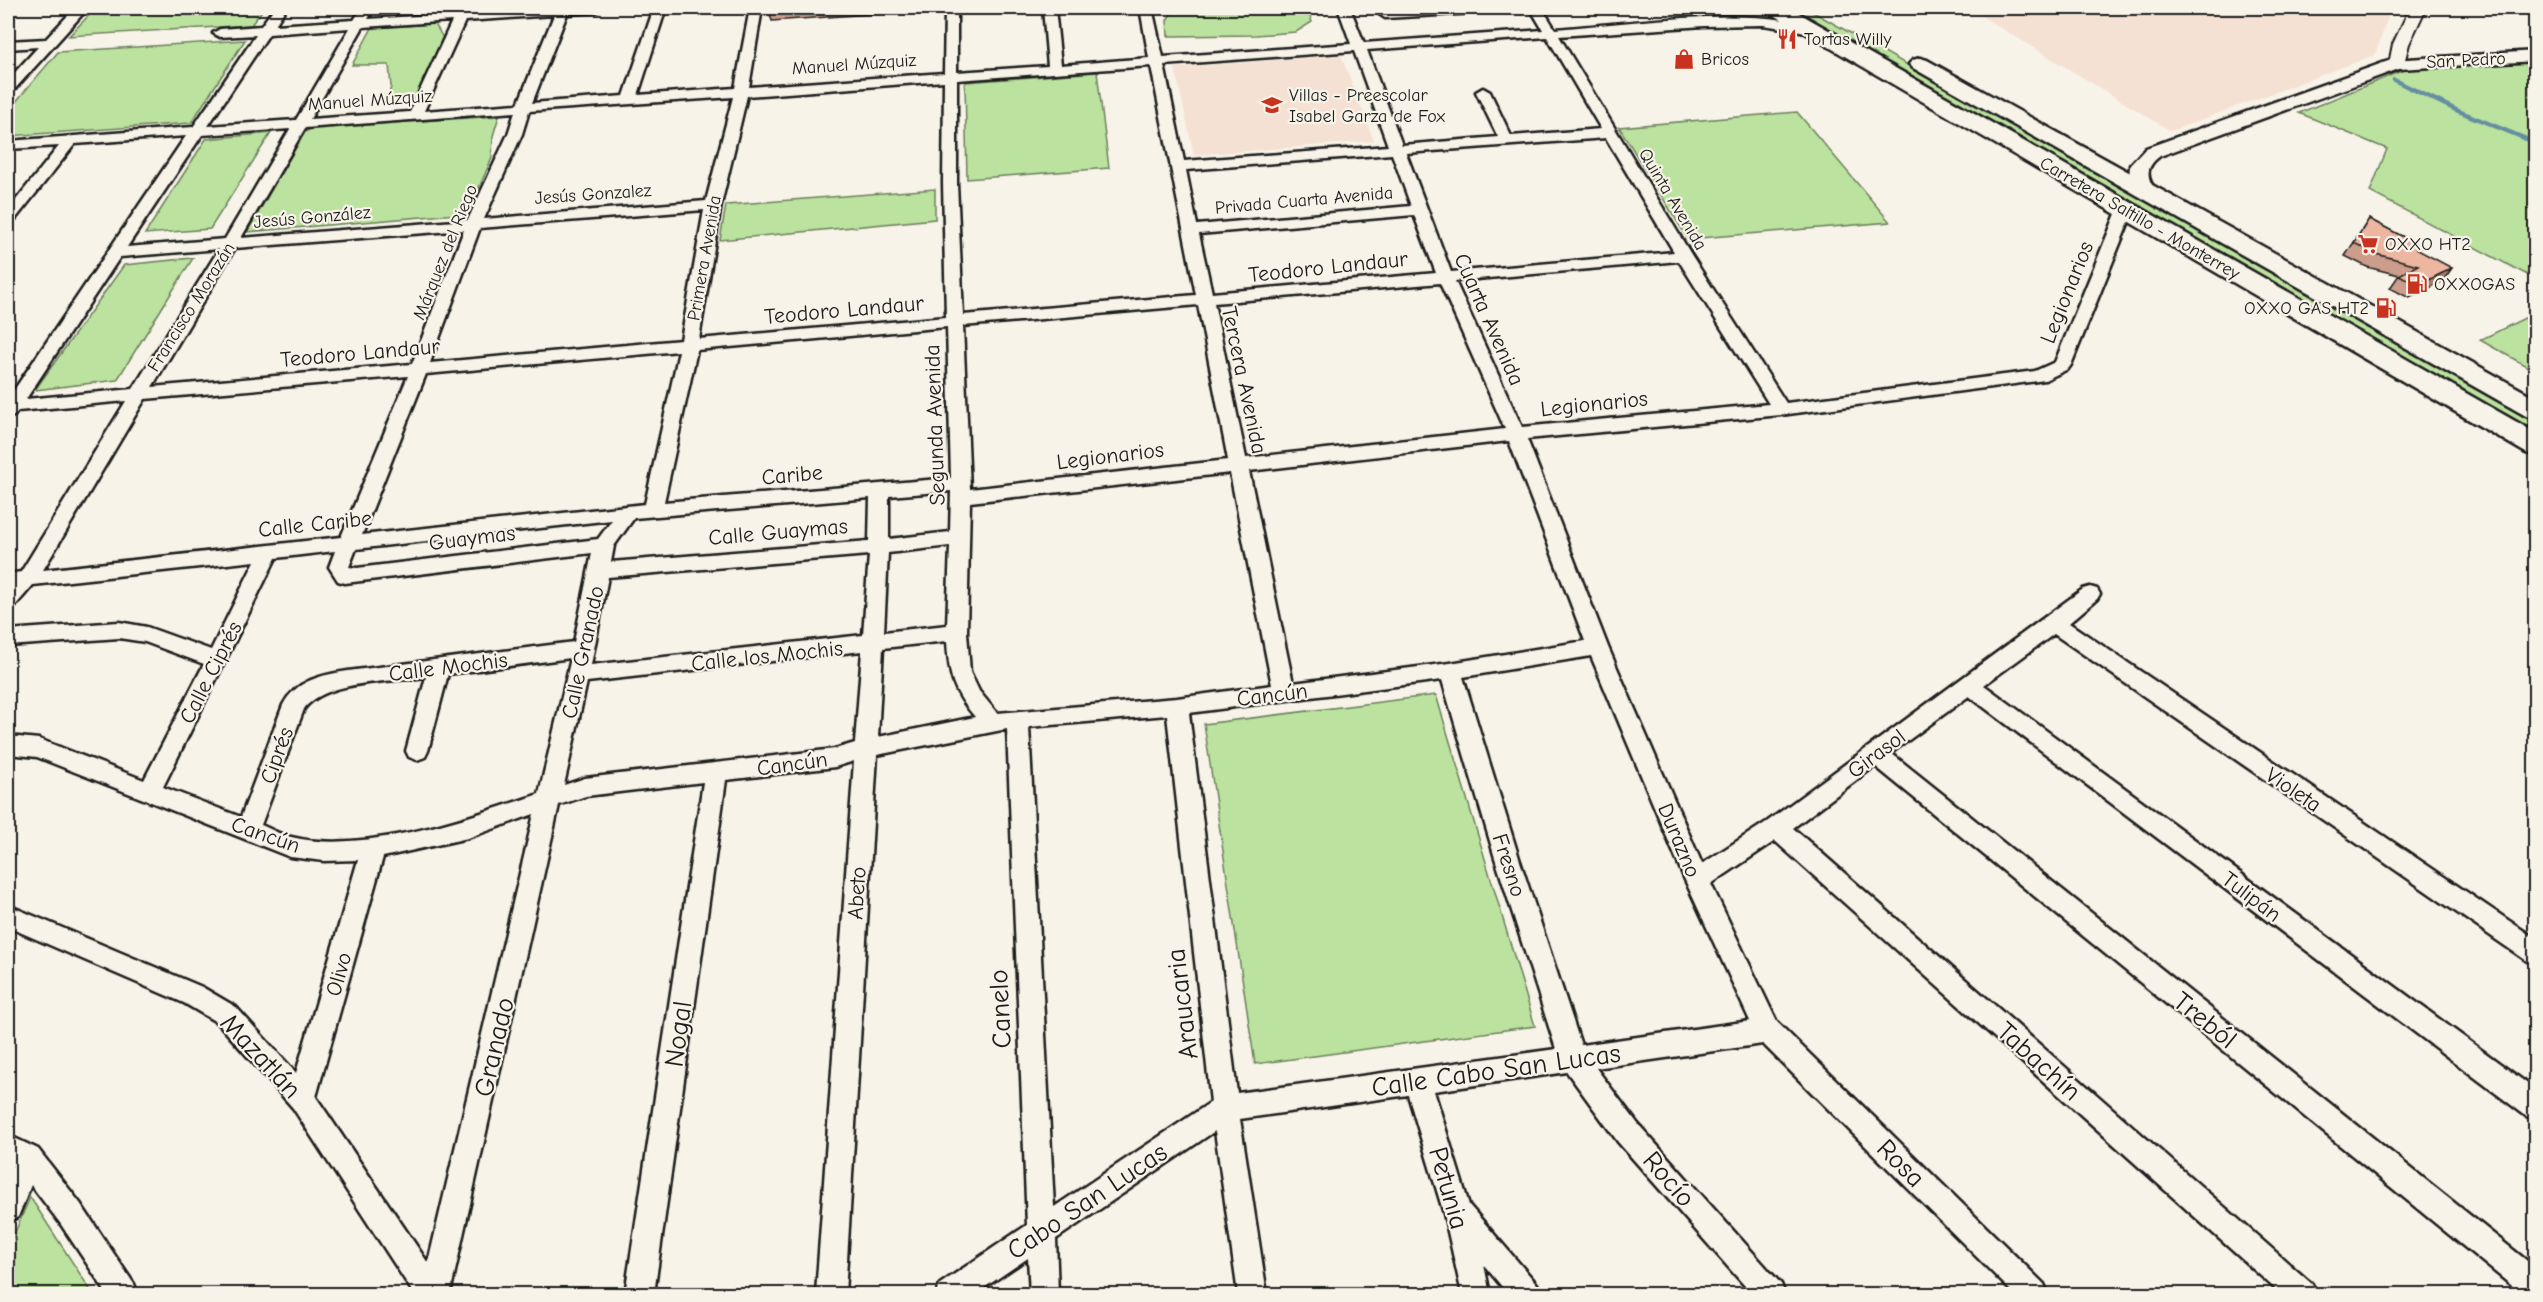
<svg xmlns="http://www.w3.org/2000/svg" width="2543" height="1302" font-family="'Comic Neue',sans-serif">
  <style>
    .built { fill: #f4e1d3 }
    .green { fill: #bbe29e; stroke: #6c7f5d; stroke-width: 1.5 }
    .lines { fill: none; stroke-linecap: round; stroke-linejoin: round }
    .stream { stroke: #658fa0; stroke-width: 4.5 }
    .minor-casing { stroke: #1c1c1c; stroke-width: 5 }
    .tertiary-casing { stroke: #1c1c1c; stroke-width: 4 }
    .secondary-casing { stroke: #1c1c1c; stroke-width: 5 }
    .primary-casing { stroke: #1c1c1c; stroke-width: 5 }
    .minor { fill: #f7f3e8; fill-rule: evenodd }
    .tertiary { fill: #f7f3e8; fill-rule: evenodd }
    .secondary { fill: #f7f3e8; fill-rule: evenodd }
    .primary { fill: #f7f3e8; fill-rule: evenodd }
    .wall { fill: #cc9d8a; stroke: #1c1c1c; stroke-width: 1.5 }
    .shaded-wall { fill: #a67f71; stroke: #1c1c1c; stroke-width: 1.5 }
    .building { fill: #edb6a1; stroke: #1c1c1c; stroke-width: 1.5 }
    .labels { text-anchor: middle; stroke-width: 4.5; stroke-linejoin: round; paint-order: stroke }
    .far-poi-label { font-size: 18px; fill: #1c1c1c; stroke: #f7f3e8; text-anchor: start }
    .far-street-label { font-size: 18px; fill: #1c1c1c; stroke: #f7f3e8 }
    .street-label { font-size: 22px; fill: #1c1c1c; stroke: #f7f3e8 }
    .near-street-label { font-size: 27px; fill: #1c1c1c; stroke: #f7f3e8 }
  </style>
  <rect width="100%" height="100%" fill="#f7f3e8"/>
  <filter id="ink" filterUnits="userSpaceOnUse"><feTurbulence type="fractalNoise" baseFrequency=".0167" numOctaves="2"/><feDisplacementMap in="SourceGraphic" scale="12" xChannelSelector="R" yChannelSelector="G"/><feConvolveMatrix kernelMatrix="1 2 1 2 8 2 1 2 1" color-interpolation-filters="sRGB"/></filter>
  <g filter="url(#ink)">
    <!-- built -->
    <g class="built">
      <polygon points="1968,8 2391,8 2375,55 2171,131"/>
      <polygon points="1341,55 1374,141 1194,155 1175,68"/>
    </g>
    <!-- green -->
    <g class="green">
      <polygon points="96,8 264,8 251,25 69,36"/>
      <polygon points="1175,8 1307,8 1312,22 1296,32 1256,35 1168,36 1167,20"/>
      <polygon points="1786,8 1806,8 2535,417 2535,436"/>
      <polygon points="435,24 443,38 416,99 388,97 391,87 389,65 352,65 372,28"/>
      <polygon points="245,40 191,123 8,136 8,111 58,52"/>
      <polygon points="2535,60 2535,279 2370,192 2387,149 2299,113 2411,67"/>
      <polygon points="1097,72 1109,168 967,179 965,82"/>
      <polygon points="1797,112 1890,222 1688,239 1619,127"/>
      <polygon points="499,116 493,136 492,158 468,213 247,232 305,132 313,128"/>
      <polygon points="271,133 210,229 145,234 206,139"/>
      <polygon points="935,189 935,219 720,240 726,205"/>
      <polygon points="193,258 117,380 35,390 124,265"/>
      <polygon points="2535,313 2535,371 2480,340"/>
      <polygon points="1436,695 1535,1026 1255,1064 1204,724"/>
      <polygon points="30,1197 93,1294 8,1294 8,1249"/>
    </g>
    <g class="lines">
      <!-- stream -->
      <g class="stream">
        <polyline points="2531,8 2536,9"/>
        <polyline points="2394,80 2456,110 2536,143"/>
      </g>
      <!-- minor casing -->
      <g class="minor-casing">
        <g id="minor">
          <polygon points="75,8 88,8 13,91 8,92 8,80 38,47 8,49 8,41 46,39"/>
          <path d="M 274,8 L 286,8 L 275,25 L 354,20 L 362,8 L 374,8 L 368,19 L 546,8 L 602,8 L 596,12 L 567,14 L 532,103 L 624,96 L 654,8 L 666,8 L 638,95 L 735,88 L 750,8 L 762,8 L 749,87 L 944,73 L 945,8 L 957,8 L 957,72 L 1048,66 L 1043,8 L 1055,8 L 1061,65 L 1149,58 L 1140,8 L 1152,8 L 1163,57 L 1351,44 L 1338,8 L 1350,8 L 1364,43 L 1543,30 L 1530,8 L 1542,8 L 1555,29 C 1638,23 1737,6 1818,26 L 1819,29 L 1813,33 L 1763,25 L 1704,26 L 1559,36 L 1692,256 L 1786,403 L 2035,371 L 2055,362 L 2118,209 L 2126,204 L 2134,209 L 2071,365 L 2068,369 L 2045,380 L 1781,415 L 1527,439 L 1608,647 L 1702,864 L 1768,821 L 2083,589 L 2090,587 L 2097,589 L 2100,594 L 2097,599 L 2069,623 L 2536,939 L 2536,964 L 2527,961 L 2054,634 L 1984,685 L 2536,1090 L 2536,1120 L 2526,1116 L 1969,696 L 1891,753 L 2536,1268 L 2536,1294 L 2522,1294 L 1875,766 L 1793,828 L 2312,1284 L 2316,1294 L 2281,1294 L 1775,841 L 1711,884 L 1777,1022 L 2044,1284 L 2048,1294 L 2014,1294 L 1763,1044 L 1596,1068 L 1638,1124 L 1781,1284 L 1785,1294 L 1752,1294 L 1618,1142 L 1567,1072 L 1434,1091 L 1469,1205 L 1537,1284 L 1541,1294 L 1508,1294 L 1484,1265 L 1490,1294 L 1462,1294 L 1444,1214 L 1408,1095 L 1240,1119 L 1267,1294 L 1238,1294 L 1215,1131 L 1056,1239 L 1058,1294 L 1030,1294 L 1028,1258 L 975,1294 L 936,1294 L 940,1284 L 1027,1225 L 1007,729 L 877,755 L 845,1294 L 816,1294 L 854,761 L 835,767 L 726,780 L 654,1294 L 625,1294 L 703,782 L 586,796 L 559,805 L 450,1294 L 414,1294 L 293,1108 L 218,1023 L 184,1003 L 8,927 L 8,905 L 202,987 L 236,1007 L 296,1073 L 358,860 L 324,861 L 290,857 L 37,757 L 8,754 L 8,736 L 39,739 L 144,780 L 204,664 L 145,642 L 119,638 L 8,646 L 8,630 L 119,622 L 147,627 L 211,650 L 255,561 L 33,585 L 15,606 L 8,608 L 8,574 L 21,572 L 126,401 L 18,411 L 14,416 L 8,418 L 8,399 L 186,136 L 75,144 L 13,222 L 8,224 L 8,210 L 59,146 L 8,149 L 8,141 L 193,127 L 256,35 L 220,37 L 213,33 L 220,29 L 261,26 ZM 554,15 L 518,104 L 424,111 L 465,21 ZM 452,21 L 410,112 L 310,119 L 363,27 ZM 350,28 L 296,120 L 208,126 L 269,34 ZM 1547,37 L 1601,129 L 1511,136 L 1490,92 L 1483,88 L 1476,92 L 1498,137 L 1402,145 L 1367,50 ZM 1354,51 L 1388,146 L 1184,161 L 1164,65 ZM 1151,66 L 1196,295 L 963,315 L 957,183 L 957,80 ZM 944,81 L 943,183 L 946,317 L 699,339 L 721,205 L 747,96 ZM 733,97 L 706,201 L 484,219 L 522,134 L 529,111 ZM 515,112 L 508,134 L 468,220 L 241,238 L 305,128 ZM 290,129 L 225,239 L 127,247 L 202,135 ZM 1606,138 L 1674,252 L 1451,272 L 1406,153 ZM 1392,154 L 1411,206 L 1197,225 L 1186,170 ZM 704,210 L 681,340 L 430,363 L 480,228 ZM 1414,215 L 1436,273 L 1212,293 L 1199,234 ZM 464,230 L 412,364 L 152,387 L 235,248 ZM 219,249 L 133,389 L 26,399 L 120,257 ZM 1679,261 L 1769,404 L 1522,427 L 1455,281 ZM 1440,283 L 1505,429 L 1246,458 L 1214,303 ZM 1198,305 L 1228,460 L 970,489 L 963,326 ZM 947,327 L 951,478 L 664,502 L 697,350 ZM 679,351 L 645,504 L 362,535 L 426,374 ZM 408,376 L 341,537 L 43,570 L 145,399 ZM 1509,441 L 1585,641 L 1450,663 L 1293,683 L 1249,471 ZM 1230,473 L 1272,685 L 1177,698 L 997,713 L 979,691 L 970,672 L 967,632 L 970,502 ZM 951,491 L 950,532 L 889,539 L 889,496 ZM 870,498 L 869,541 L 611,562 L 614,546 L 634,518 ZM 612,520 L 598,539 L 357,568 L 349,567 L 356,549 ZM 950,546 L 947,625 L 884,632 L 888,553 ZM 335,551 L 329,567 L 338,581 L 345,583 L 592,553 L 574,642 L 348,671 C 322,675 296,680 283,705 L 241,817 L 163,787 L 276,558 ZM 869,555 L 863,635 L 591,665 L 608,577 ZM 947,641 C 949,675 952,690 975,717 L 878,737 L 883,648 ZM 862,651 L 855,743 L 835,749 L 585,778 L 564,785 L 587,682 ZM 1591,656 L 1685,880 L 1750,1021 L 1581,1045 L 1519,858 L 1463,677 ZM 571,658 L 539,794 C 470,817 364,855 291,837 C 281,835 271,829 261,825 L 304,709 C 326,680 391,682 426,677 L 406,751 L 409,757 L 417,760 L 425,757 L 428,751 L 448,674 ZM 1442,680 L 1495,858 L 1556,1049 L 1237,1093 L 1189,713 ZM 1167,715 L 1211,1102 L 1054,1207 L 1029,727 ZM 534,814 L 428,1263 L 316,1097 L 383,857 L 468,838 Z"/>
          <polygon points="1433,8 1481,9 1475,13 1385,18 1379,14 1385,10"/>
          <polygon points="8,1135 38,1149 80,1203 134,1284 138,1294 107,1294 60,1223 31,1185 18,1217 8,1221 8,1175 12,1165 8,1163"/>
        </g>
      </g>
      <!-- tertiary casing -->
      <g class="tertiary-casing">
        <polygon id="tertiary" points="2410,8 2426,8 2409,44 2403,67 2391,67 2389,64 2393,44"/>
      </g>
      <!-- secondary casing -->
      <g class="secondary-casing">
        <path id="secondary" d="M 2536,51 L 2536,61 L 2399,69 L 2160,156 C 2145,167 2146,177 2156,191 L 2153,195 L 2139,195 L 2129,180 L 2130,165 L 2146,148 L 2391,60 Z"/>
      </g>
      <!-- primary casing -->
      <g class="primary-casing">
        <g id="primary">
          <polygon points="1766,8 1790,8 2536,433 2536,455 2526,453 1769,12"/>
          <polygon points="1920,58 1927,60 2536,398 2536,419 2526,416 1913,68 1909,64 1913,60"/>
        </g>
      </g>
      <!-- minor -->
      <use href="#minor" class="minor"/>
      <!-- tertiary -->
      <use href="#tertiary" class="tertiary"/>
      <!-- secondary -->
      <use href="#secondary" class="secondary"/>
      <!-- primary -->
      <use href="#primary" class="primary"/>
    </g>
    <!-- wall -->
    <g class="wall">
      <polygon points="768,8 899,8 898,12 772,21"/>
      <polygon points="2369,219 2421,246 2418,250 2443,281 2409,298 2390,288 2399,275 2367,267 2345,256"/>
    </g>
    <!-- shaded-wall -->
    <polygon class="shaded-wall" points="2452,268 2443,281 2409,298 2419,285"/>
    <!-- building -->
    <polygon class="building" points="2369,219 2421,246 2416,249 2452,268 2419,285 2399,275 2418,265 2376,254 2354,243"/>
  </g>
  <!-- icons -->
  <defs>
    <g id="restaurant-bare" transform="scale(1.62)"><path d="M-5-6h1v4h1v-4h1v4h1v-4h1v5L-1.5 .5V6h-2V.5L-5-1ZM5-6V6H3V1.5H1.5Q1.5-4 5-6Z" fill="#c8321e" stroke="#f7f3e8" stroke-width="2.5" paint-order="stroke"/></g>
    <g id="shop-bare" transform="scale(1.62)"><path d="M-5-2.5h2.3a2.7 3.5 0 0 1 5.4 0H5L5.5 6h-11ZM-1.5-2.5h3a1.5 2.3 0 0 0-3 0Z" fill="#c8321e" stroke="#f7f3e8" stroke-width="2.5" paint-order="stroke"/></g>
    <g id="school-bare" transform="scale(1.62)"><path d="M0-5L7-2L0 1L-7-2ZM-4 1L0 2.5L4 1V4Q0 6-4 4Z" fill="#c8321e" stroke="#f7f3e8" stroke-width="2.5" paint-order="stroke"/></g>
    <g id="supermarket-bare" transform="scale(1.62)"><path d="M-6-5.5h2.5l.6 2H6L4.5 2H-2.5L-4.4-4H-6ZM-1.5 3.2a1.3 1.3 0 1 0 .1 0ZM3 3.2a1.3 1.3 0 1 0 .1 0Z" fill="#c8321e" stroke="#f7f3e8" stroke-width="2.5" paint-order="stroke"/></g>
    <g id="fuel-bare" transform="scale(1.62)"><path d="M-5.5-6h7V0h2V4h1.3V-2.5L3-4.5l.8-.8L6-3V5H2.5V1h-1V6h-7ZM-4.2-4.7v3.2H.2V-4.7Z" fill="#c8321e" stroke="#f7f3e8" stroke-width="2.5" paint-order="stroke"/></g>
  </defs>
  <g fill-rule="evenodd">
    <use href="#restaurant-bare" x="1787" y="39"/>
    <use href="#shop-bare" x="1684" y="59"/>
    <use href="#school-bare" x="1272" y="105"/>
    <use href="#supermarket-bare" x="2368" y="244"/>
    <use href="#fuel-bare" x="2417" y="284"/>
    <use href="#fuel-bare" x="2386" y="308"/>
  </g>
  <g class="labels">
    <!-- far-poi labels -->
    <g class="far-poi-label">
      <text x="1804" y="45">Tortas Willy</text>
      <text x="1701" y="65">Bricos</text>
      <text x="1289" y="101">Villas - Preescolar<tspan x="1289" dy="21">Isabel Garza de Fox</tspan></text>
      <text x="2385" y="250">OXXO HT2</text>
      <text x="2434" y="290">OXXOGAS</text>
      <text x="2369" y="314" text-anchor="end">OXXO GAS HT2</text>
    </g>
    <!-- far-street labels -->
    <g class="far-street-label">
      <text transform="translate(2466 60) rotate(-3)" y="6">San Pedro</text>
      <text transform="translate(854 64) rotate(-4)" y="6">Manuel Múzquiz</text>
      <text transform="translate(370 100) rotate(-4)" y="6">Manuel Múzquiz</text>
      <text transform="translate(593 194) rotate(-4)" y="6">Jesús Gonzalez</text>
      <text transform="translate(1673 199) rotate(59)" y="6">Quinta Avenida</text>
      <text transform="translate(1304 200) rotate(-5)" y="6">Privada Cuarta Avenida</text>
      <text transform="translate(312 217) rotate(-5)" y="6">Jesús González</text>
      <text transform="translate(2140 218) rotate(30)" y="6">Carretera Saltillo - Monterrey</text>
      <text transform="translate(445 252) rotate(-68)" y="6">Márquez del Riego</text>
      <text transform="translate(704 258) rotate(-80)" y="6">Primera Avenida</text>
      <text transform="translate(191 307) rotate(-58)" y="6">Francisco Morazán</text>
    </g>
    <!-- street labels -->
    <g class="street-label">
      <text transform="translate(1328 266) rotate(-6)" y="8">Teodoro Landaur</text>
      <text transform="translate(2066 292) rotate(-68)" y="8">Legionarios</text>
      <text transform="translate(844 309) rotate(-5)" y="8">Teodoro Landaur</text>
      <text transform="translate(1490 319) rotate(66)" y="8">Cuarta Avenida</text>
      <text transform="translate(360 352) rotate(-5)" y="8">Teodoro Landaur</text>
      <text transform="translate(1245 380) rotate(78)" y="8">Tercera Avenida</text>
      <text transform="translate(1594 403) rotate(-6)" y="8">Legionarios</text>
      <text transform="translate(934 425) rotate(-92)" y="8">Segunda Avenida</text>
      <text transform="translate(1110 455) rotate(-7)" y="8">Legionarios</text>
      <text transform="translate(792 474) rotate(-5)" y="8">Caribe</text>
      <text transform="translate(315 523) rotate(-6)" y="8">Calle Caribe</text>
      <text transform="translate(778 531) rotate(-5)" y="8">Calle Guaymas</text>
      <text transform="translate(472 537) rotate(-7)" y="8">Guaymas</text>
      <text transform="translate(582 652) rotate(-78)" y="8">Calle Granado</text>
      <text transform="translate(767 655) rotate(-6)" y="8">Calle los Mochis</text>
      <text transform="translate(448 666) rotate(-7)" y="8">Calle Mochis</text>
      <text transform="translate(210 672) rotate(-63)" y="8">Calle Ciprés</text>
      <text transform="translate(1272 694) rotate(-7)" y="8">Cancún</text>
      <text transform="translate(1876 753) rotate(-37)" y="8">Girasol</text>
      <text transform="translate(276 755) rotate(-70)" y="8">Ciprés</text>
      <text transform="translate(792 763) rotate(-8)" y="8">Cancún</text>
      <text transform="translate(2294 789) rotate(34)" y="8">Violeta</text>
      <text transform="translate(266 834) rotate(19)" y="8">Cancún</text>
      <text transform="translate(1680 840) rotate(67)" y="8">Durazno</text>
      <text transform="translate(1510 865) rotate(72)" y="8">Fresno</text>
      <text transform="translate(856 893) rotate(-86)" y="8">Abeto</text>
      <text transform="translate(2252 896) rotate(37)" y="8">Tulipán</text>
      <text transform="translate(338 974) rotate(-74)" y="8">Olivo</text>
    </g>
    <!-- near-street labels -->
    <g class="near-street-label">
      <text transform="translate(1182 1004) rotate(-97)" y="9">Araucaria</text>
      <text transform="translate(1000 1009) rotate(-93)" y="9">Canelo</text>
      <text transform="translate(2205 1020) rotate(39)" y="9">Treból</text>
      <text transform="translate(678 1034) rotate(-82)" y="9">Nogal</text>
      <text transform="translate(494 1047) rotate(-77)" y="9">Granado</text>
      <text transform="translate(261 1056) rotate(47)" y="9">Mazatlán</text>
      <text transform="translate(2039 1061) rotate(42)" y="9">Tabachín</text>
      <text transform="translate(1496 1070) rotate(-8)" y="9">Calle Cabo San Lucas</text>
      <text transform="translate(1901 1163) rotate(45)" y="9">Rosa</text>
      <text transform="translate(1669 1179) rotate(49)" y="9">Rocío</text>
      <text transform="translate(1449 1188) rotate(74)" y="9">Petunia</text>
      <text transform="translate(1087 1201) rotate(-34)" y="9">Cabo San Lucas</text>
    </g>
  </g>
  <!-- margin -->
  <rect width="2543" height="1302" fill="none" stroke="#f7f3e8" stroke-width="30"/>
  <rect x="15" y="15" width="2513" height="1272" fill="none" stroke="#1c1c1c" stroke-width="2" filter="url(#ink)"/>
</svg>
